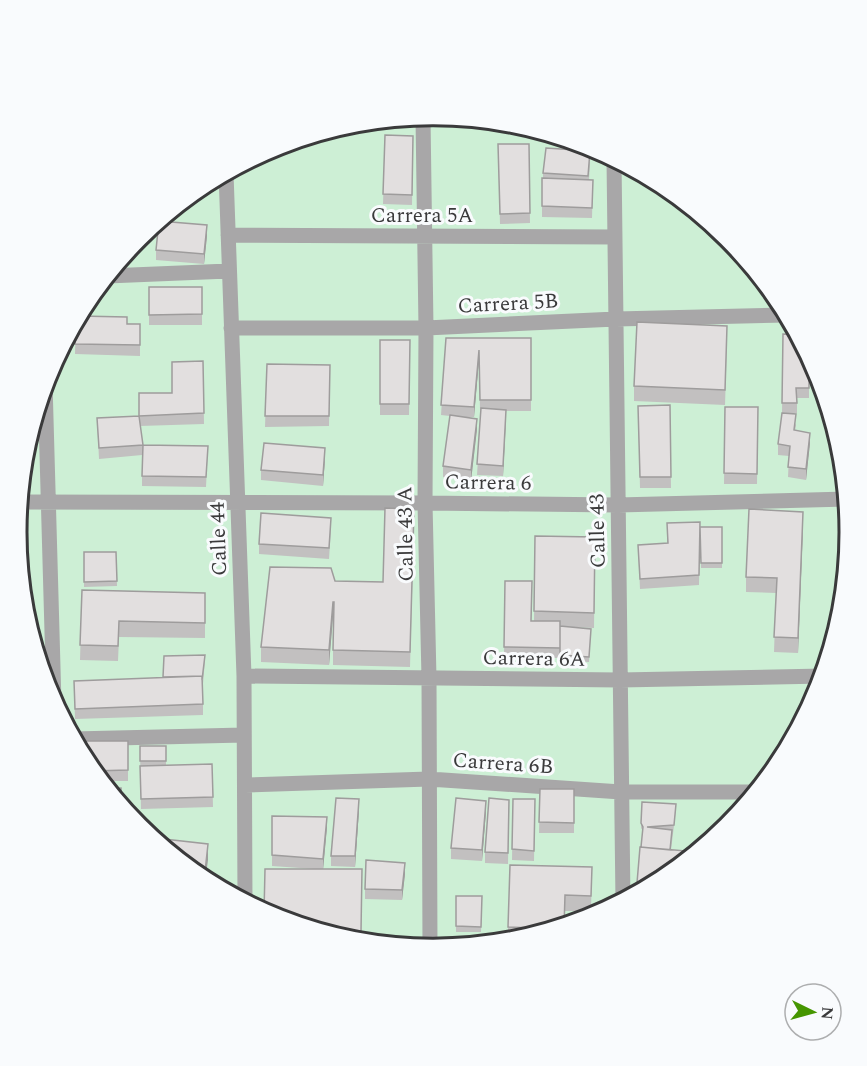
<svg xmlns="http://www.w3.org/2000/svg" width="867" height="1066" font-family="Spectral,serif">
<rect width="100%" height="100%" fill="#f9fbfd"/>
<!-- green -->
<path fill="#cdefd5" d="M18 533a416 416 0 1 1 832 0a416 416 0 1 1-832 0Z"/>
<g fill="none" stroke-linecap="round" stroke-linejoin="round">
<!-- street -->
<path stroke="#a8a7a8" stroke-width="15" d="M423 117 426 328 425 503 429 678 430 950
M614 159 623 902
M226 173 244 676 245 903
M228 235 615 237
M107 276 229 271
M231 328H426L616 319 787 315
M45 383 54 703
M20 502 425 503 618 505 847 499
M244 676 620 680 824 676
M73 739 244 735
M245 785 429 779 621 792H758"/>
</g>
<!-- wall -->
<path fill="#c2c0c0" d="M325 132 324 138 311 137Z
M385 135 413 136 412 205 383 204Z
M302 139 301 146 286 144Z
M498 144H529L530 223 500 224Z
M590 162 589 180H593L592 218 542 217V178H543V173Z
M207 236 204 264 156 260V250Z
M149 287H202V325H149Z
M76 322 140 324V356L75 354Z
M783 334 809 356V398H797V413H789L796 425 795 431 810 443 806 480 788 477 789 456 778 455V444L782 413Z
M446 338H531V411H506L503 476 477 475 481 410H480L479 360 474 417H463L477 429 471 481 443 477V466L450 416 441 415Z
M380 340H410L409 415H380Z
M727 341 725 405 634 401V386Z
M203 361 204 424 140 426 143 445 208 446 206 487 142 486V455L99 459 97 418 139 416 172 393Z
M267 364 330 365 329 426 265 427Z
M670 405 671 488H640L638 406Z
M725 407H758L757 484H724Z
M325 458 323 486 261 480V470Z
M700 522 699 585 640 589 638 545 667 543V523Z
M414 524 410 667 333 665V617L329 665 261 662V647L335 581 383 582Z
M700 527H722V568H701Z
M803 527 798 653 774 652 776 593 746 592V577Z
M331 528 329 559 259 554V544Z
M535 536 595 537 594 628 569 627 591 629 589 662 559 661V658L504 657 505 581 531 621H534Z
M84 552H116L117 586 84 587Z
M82 590 205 593V638L119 637 118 661 80 660Z
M205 660 203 684V715L75 719 74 681 163 678Z
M128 741V781H104V785L87 764Z
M140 746H166V766L212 764 213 807 141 809Z
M540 789H574V833H539Z
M513 799H535L534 861 512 860Z
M509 800 508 864 485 863V852Z
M642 802 676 809 671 850 641 847 643 831 641 828Z
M359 810 355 867 331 866V856Z
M486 811 482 861 451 859V848Z
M272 816 327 827 323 869H362L361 943 352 942 274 918 314 869 272 866Z
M592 867 591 911H565L564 927 515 942 508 943V927Z
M405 874 402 900 365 899V889Z
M456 896H482L481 932H456Z"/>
<!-- shaded-wall -->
<path fill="#9e9c9c" d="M207 225V236L204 264V254Z
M479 350V360L474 417V407Z
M506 410V420L503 476V466Z
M477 419V429L471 481V470Z
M810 433V443L806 480V469Z
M325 448V458L323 486V475Z
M803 512V527L798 653V638Z
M333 602V617L329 665V650Z
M359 799V810L355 867V856Z
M486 801V811L482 861V850Z
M327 817V827L323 870V859Z
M208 844V860L205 882 204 881Z
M405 863V874L402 900V890Z"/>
<!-- building -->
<path fill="#e2dfdf" stroke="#9e9c9c" stroke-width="1.5" d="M385 135 413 136 412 195 383 194Z
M498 144H529L530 213 500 214Z
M546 148 590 151 588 176 543 173Z
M542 178 593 180 592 208 542 206Z
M159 221 207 225 204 254 156 250Z
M149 287H202V314L149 315Z
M79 316 127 317V324H140V345L75 344 76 322Z
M637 322 727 326 725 390 634 386Z
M783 334 798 335 809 356V388H796L797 403H782Z
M446 338H531V400H480L479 350 474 407 441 405Z
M380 340H410L409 404H380Z
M203 361 204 413 139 416V393H172V362Z
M267 364 330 365 329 416H265Z
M670 405 671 477H640L638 406Z
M725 407H758L757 474 724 473Z
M481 408 506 410 503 466 477 464Z
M782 413 796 414 794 430 810 433 806 469 788 467 790 446 778 444Z
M450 415 477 419 471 470 443 466Z
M139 416 143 445 99 448 97 418Z
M264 443 325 448 323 475 261 470Z
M143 445 208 446 206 477 142 476Z
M385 508 414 509 410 652 333 650 334 602H333L329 650 261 647 270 567 331 568 335 581 383 582Z
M749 509 803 512 798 638 774 637 777 578 746 577Z
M261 513 331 518 329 548 259 544Z
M700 522 699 575 640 579 638 545 668 543 667 523Z
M700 527H722V563H701Z
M535 536 595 537 594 613 534 611Z
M84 552H116L117 581 84 582Z
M505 581H532L531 621H560V648L504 647Z
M82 590 205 593V623L119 621 118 646 80 645Z
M560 626 591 629 589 657 560 655Z
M205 655 202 680V676L163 677 164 656Z
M202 676 203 704 75 709 74 681Z
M76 741H128V770L92 771 87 764 76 744Z
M140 746H166V761H140Z
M212 764 213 797 141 799 140 766Z
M99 780H103L104 785Z
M121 788 122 807 107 789Z
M540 789H574V823L539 822Z
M336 798 359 799 355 856H331Z
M456 798 486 801 482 850 451 848Z
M489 798 509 800 508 853 485 852Z
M513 799H535L534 851 512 849Z
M642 802 676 804 674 825 647 827 672 830 670 850 641 847 643 827 641 823Z
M272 816 327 817 323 859 272 855Z
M164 839 208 844 204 881 163 848Z
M640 847 698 852 665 880 636 895Z
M366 860 405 863 402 890 365 889Z
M510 865 592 867 591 896 565 895 564 927 557 929 508 927Z
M265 869H362L361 931 318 932 274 918 264 913Z
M456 896H482L481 927 456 926Z"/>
<g text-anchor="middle" stroke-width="6" stroke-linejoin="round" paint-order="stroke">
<!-- street labels -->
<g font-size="21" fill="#3a3a3b" stroke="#f9fbfd">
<text x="422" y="222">Carrera 5A</text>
<text transform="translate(508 303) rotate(-3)" y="7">Carrera 5B</text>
<text transform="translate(488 482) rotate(1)" y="7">Carrera 6</text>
<text transform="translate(597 531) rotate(-91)" y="7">Calle 43</text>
<text transform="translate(405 534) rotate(-91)" y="7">Calle 43 A</text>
<text transform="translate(218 539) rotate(-92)" y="7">Calle 44</text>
<text transform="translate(534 658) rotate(1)" y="7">Carrera 6A</text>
<text transform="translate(503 763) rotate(4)" y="7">Carrera 6B</text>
</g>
</g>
<!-- crop -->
<path d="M0 0H867V1066H0ZM27 532a406 406 0 1 1 812 0a406 406 0 1 1-812 0Z" fill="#f9fbfd" fill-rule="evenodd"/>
<path fill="none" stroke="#3a3a3b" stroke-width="3" d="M27 532a406 406 0 1 1 812 0a406 406 0 1 1-812 0Z"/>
<!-- north arrow -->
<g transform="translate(813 1012) rotate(95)"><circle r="28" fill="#f9fbfd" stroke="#adaeaf" stroke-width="1.5"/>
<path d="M0-4.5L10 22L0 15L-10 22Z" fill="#469600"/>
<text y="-9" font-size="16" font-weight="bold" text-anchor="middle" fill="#3a3a3b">N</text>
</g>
</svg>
